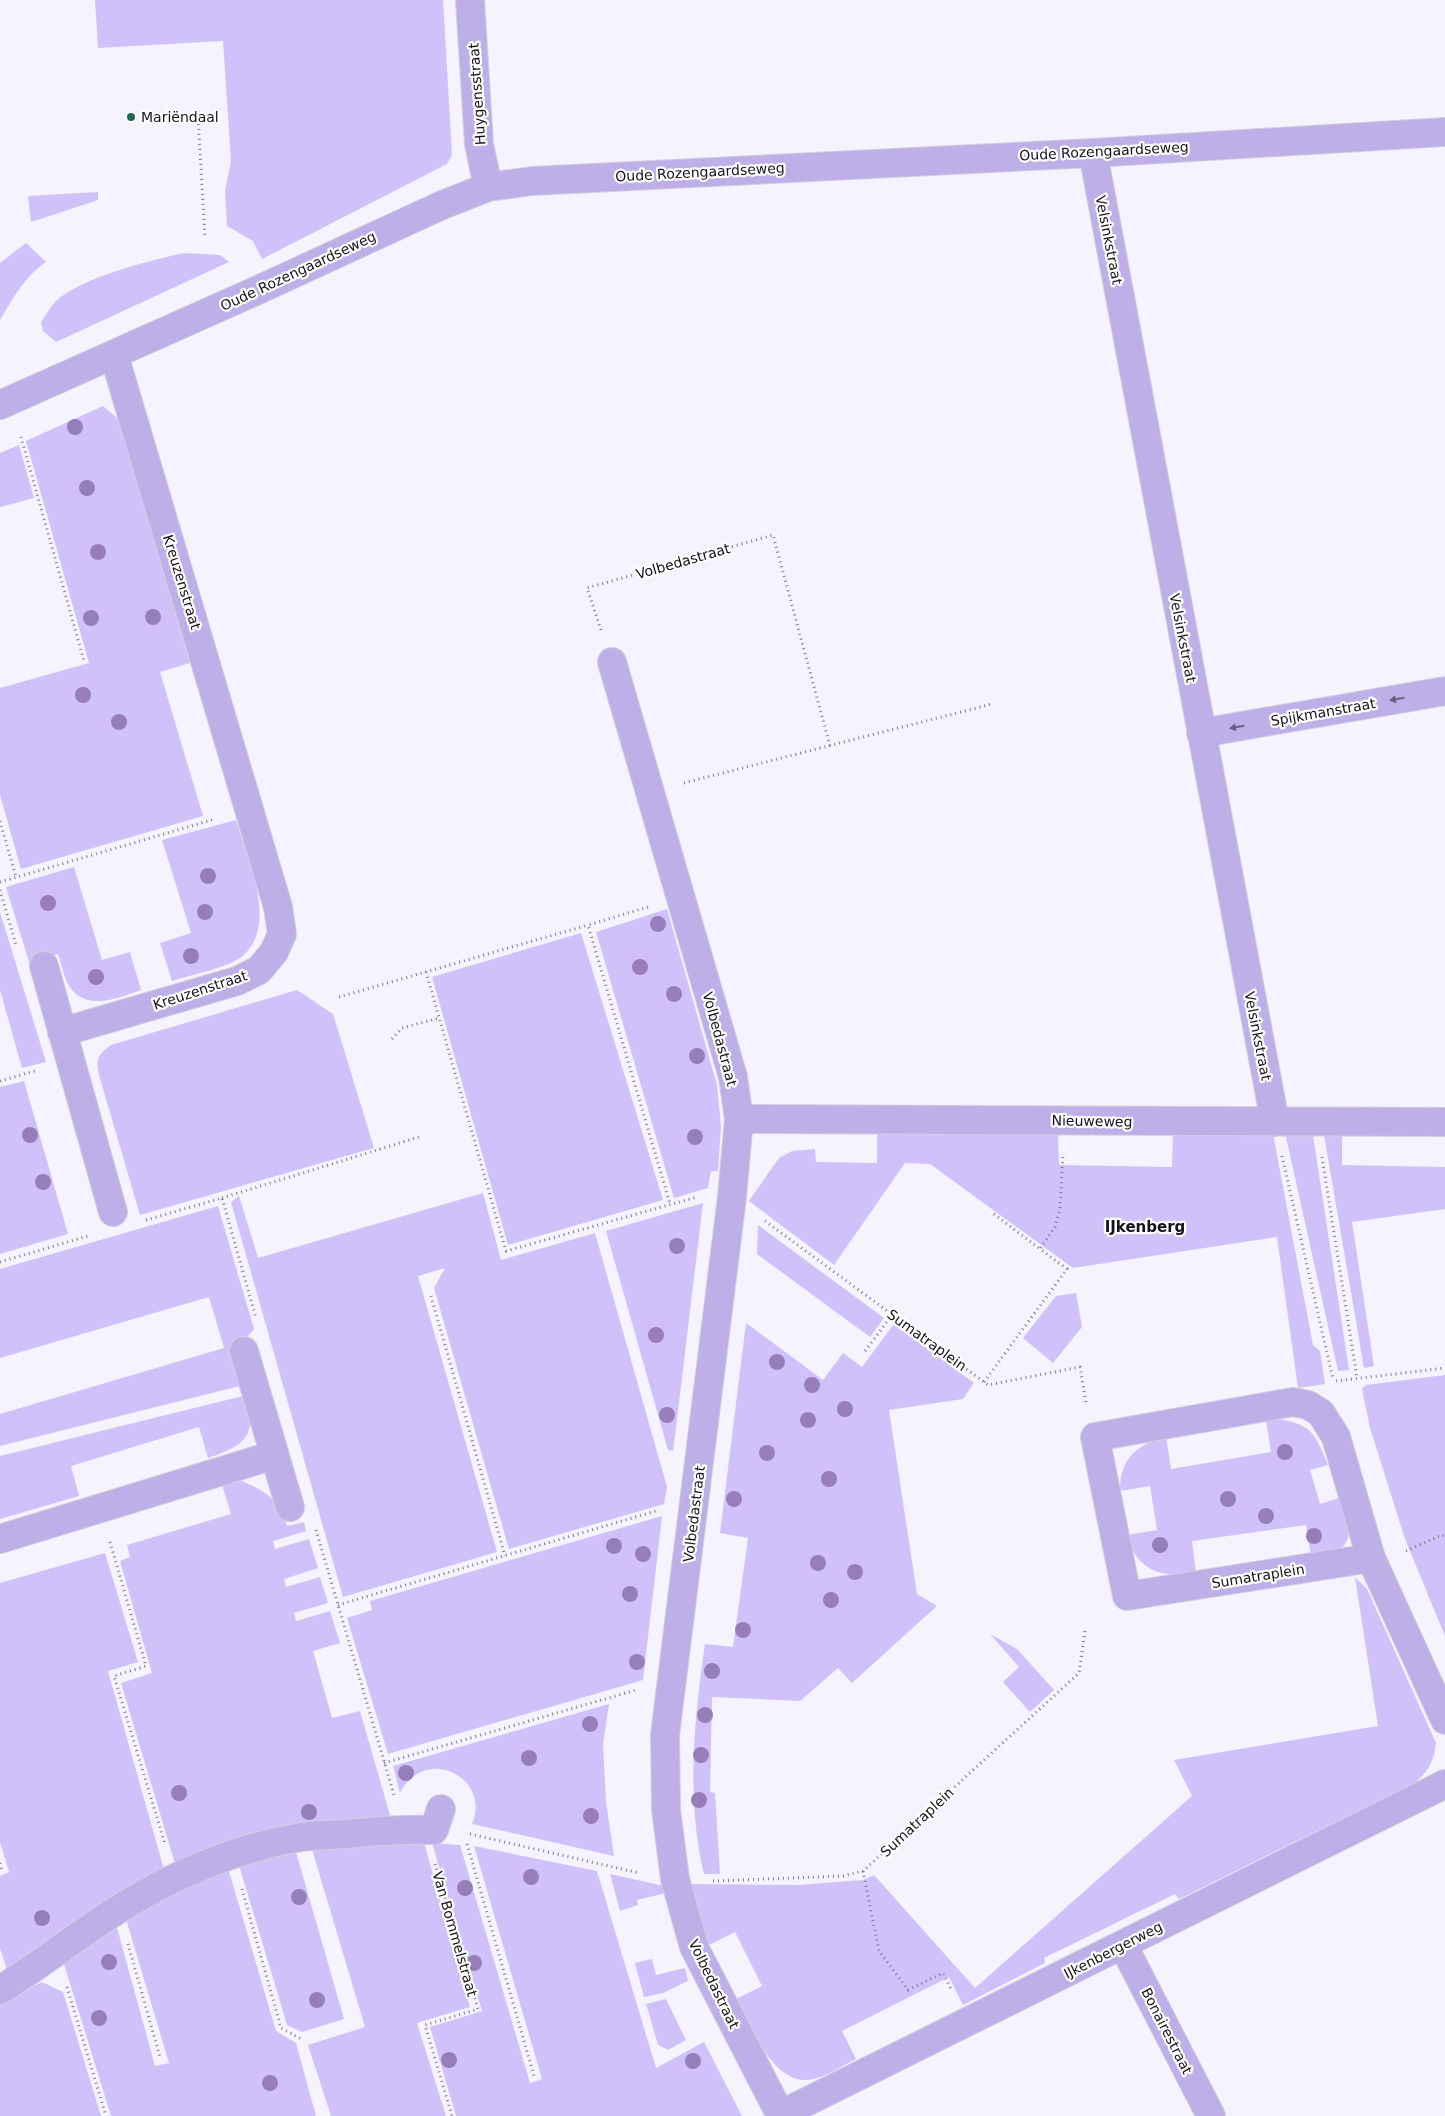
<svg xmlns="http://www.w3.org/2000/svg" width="1445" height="2116" font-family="'DejaVu Sans',sans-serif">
<rect width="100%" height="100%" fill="#f5f3fe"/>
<!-- green -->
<path fill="#d0c1fb" d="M95 0H443L452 155 447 164 262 259 253 241 227 226 225 191 231 161 223 41 98 48Z
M98 192V200L31 222 28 196Z
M26 243 46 262C25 276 13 298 0 320V263Z
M184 253 220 255 229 262 56 342 43 331 41 322C46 315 51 306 57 300 86 276 148 261 184 253Z
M103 406 116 417 121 425 190 663 160 672 203 816 21 869 0 795V688L89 663 26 441Z
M19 445 34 498 0 507V453Z
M236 820C248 860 285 938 231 963 212 971 191 975 172 981L160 943 191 933 162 840Z
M74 867 102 960 130 952 141 990C120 997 90 1011 72 990 64 981 62 965 58 954L30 965 6 887Z
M667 909 717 1085 721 1126 718 1171H711L708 1188 674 1198 596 932Z
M0 912 46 1062 22 1068 0 990Z
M581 933 663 1200 508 1245 432 977Z
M297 990 333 1014 374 1148 140 1215 101 1082C96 1063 94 1057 111 1045Z
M24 1081 68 1234 0 1254V1087Z
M877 1131 1058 1132 1059 1165 1172 1167 1173 1133 1273 1134 1313 1345 1320 1351 1325 1384 1298 1388 1277 1237 1073 1268 930 1164 905 1163 834 1265 749 1201 779 1158 792 1151 815 1149 816 1162 877 1163Z
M1285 1133 1313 1135 1349 1370 1338 1371Z
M1342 1134V1165L1445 1167V1209L1352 1222 1374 1366 1364 1368 1324 1135Z
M483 1193 501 1260 595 1233 667 1487 664 1504 509 1549 434 1288 445 1268 418 1276 497 1552 343 1597 231 1202 239 1196 258 1258Z
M703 1203 674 1444 673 1451 668 1450 606 1231Z
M218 1206 254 1329 242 1343 244 1385 0 1446V1414L224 1348 209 1297 0 1358V1269Z
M758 1225 884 1318 870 1337 757 1254Z
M1076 1293 1082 1327 1053 1363 1023 1338 1056 1296Z
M746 1323 823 1380 843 1353 862 1367 894 1324 974 1383 963 1399 889 1410 917 1594 937 1606 852 1683 838 1668 800 1701 712 1697 710 1792 715 1793 720 1874H704C686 1799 694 1719 705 1644L733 1647 748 1538 720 1533Z
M1445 1375V1636L1405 1539 1370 1428 1362 1389 1366 1385Z
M247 1395C257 1436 246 1445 208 1458L199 1427 71 1466 79 1496 0 1519V1456Z
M1275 1419C1311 1423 1315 1433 1328 1465L1310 1470 1320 1504 1339 1498C1345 1515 1359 1542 1335 1551 1328 1554 1318 1554 1311 1555L1306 1525 1192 1541 1196 1572C1163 1579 1136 1571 1127 1535L1157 1530 1150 1486 1120 1491C1120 1458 1137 1445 1166 1436L1171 1469 1271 1452 1266 1420Z
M242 1481C264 1490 282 1502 287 1526L304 1522 306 1531 273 1541 275 1549 309 1539 318 1568 284 1579 286 1587 320 1577 328 1603 294 1613 296 1621 330 1611 340 1643 313 1651 332 1718 360 1711 392 1822 176 1867 121 1683 152 1673 120 1561 130 1557 127 1545 231 1514 222 1485Z
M662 1516 643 1680 388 1754 347 1618 372 1610 370 1601Z
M105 1553 138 1662 108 1671 165 1873 9 1976 0 1948V1876L9 1872 0 1842V1583Z
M1355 1577 1367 1589 1436 1743C1434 1761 1429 1770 1416 1782L1179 1899 1175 1894 1044 1958 1045 1963 963 2005 949 1977 842 2031 856 2059C843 2065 828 2076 814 2079 774 2089 751 2026 736 1999L762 1986 735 1932 709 1945 700 1924 690 1884 798 1885 863 1880 874 1875 975 1988 1192 1796 1174 1760 1378 1726Z
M990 1634 1017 1649 1054 1690 1030 1712 1003 1682 1019 1667Z
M609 1704 603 1744 606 1802 614 1856 472 1824C492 1779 426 1743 400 1793L393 1766Z
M424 1842 470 2007 417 2023 446 2116H331L308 2045 365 2027 311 1846Z
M432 1843 460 1845 530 2083 542 2079 474 1846 597 1871 656 2068 704 2042 742 2116H456L430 2027 482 2011Z
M296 1852 344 2019 302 2032 287 2025 239 1865 272 1855Z
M228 1868 276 2031 296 2043 316 2116H111L64 1964 116 1924 155 2066 169 2063 126 1919 189 1884Z
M610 1874 664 1886 666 1893 637 1900 638 1905 620 1911Z
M652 1959 656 1975 685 1968 688 1981 663 1993 644 1997 635 1963Z
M42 1982 63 1992 101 2116H0V2002Z
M666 1999 686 2040 668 2050 658 2045 646 2004Z"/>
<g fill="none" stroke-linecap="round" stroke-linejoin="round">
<defs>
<path id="minor" d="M470 0 479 144 488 187
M1093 153 1275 1122
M0 405 258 290 440 206 488 187 532 181 1093 153 1445 132
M612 662 733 1077 739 1119 732 1197 665 1735 666 1810 675 1879 694 1947 781 2116
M1201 733 1445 691
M44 966 113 1212
M62 1032 237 981 259 970 274 952 282 934 278 907 114 355
M739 1119 1445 1122
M244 1351 290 1507
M0 1539 274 1455
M1371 1558 1127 1596 1095 1437 1293 1402 1308 1405 1321 1413 1336 1437 1371 1558 1445 1720
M1123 1945 1211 2116
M0 1990C42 1964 80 1933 122 1907 176 1874 239 1847 302 1837 317 1835 332 1835 347 1834 376 1831 405 1829 434 1830L441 1809
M780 2115 1445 1784"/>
</defs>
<!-- minor casing -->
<use href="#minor" stroke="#d1cfda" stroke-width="30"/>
<!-- path -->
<path stroke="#7f7c86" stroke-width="3" stroke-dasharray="1 4" stroke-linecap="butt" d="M126 118 198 116 205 237
M21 437 84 661
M601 630 587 588 773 535 830 746
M684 783 992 704
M0 821 16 877
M0 882 215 819
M0 890 16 945
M648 907 588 925 670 1204
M426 972 506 1251 697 1197
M339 997 588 925
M392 1039 402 1028 439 1018
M0 1081 38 1070
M1282 1156 1333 1379
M1322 1157 1357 1378
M222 1198 419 1137
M994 1214 1040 1249
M146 1220 222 1198 256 1318
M765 1221 988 1385 1080 1367 1086 1403
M0 1262 88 1236
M431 1296 505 1556
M865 1351 892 1315
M1336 1381 1445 1368
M984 1382 1067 1269 1040 1249 1055 1227 1060 1209 1063 1154
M316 1530 394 1795
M110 1542 146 1666 114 1676 165 1844
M1406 1551 1437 1537 1445 1535
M338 1605 659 1510
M384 1763 636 1690
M470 1834 639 1873
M467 1844 535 2079
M0 1863 2 1872
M435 1864 478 2009 425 2025 452 2116
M863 1871 879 1951 908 1990 943 1973 952 1991
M713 1881 843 1876 863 1871 1079 1673 1085 1631
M242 1889 281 2028 301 2039
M128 1944 160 2057
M67 1987 106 2116"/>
<!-- minor -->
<use href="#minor" stroke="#beafe9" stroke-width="28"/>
</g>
<!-- trees -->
<g fill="#967eba">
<circle cx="75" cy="427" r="8"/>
<circle cx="87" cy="488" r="8"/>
<circle cx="98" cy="552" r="8"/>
<circle cx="153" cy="617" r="8"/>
<circle cx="91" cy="618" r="8"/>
<circle cx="83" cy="695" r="8"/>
<circle cx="119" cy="722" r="8"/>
<circle cx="208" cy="876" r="8"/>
<circle cx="48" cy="903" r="8"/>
<circle cx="205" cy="912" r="8"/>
<circle cx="658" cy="924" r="8"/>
<circle cx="191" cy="956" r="8"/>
<circle cx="640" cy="967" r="8"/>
<circle cx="96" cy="977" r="8"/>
<circle cx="674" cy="994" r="8"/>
<circle cx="697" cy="1056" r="8"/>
<circle cx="30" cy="1135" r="8"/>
<circle cx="695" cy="1137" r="8"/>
<circle cx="43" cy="1182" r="8"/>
<circle cx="677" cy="1246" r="8"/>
<circle cx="656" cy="1335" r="8"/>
<circle cx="777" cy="1362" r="8"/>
<circle cx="812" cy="1385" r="8"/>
<circle cx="845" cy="1409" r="8"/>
<circle cx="667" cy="1415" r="8"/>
<circle cx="808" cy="1420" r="8"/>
<circle cx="1285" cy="1452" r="8"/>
<circle cx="767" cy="1453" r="8"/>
<circle cx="829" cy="1479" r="8"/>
<circle cx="734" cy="1499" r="8"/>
<circle cx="1228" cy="1499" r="8"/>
<circle cx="1266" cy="1516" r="8"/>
<circle cx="1314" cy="1536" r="8"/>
<circle cx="1160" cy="1545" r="8"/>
<circle cx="614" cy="1546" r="8"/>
<circle cx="643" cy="1554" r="8"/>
<circle cx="818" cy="1563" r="8"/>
<circle cx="855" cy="1572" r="8"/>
<circle cx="630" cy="1594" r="8"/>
<circle cx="831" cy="1600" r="8"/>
<circle cx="743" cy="1630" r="8"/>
<circle cx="637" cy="1662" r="8"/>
<circle cx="712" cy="1671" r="8"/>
<circle cx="705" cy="1715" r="8"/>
<circle cx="590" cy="1724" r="8"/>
<circle cx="701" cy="1755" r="8"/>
<circle cx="529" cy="1758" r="8"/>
<circle cx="406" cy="1773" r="8"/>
<circle cx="179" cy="1793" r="8"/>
<circle cx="699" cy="1800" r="8"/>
<circle cx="309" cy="1812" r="8"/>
<circle cx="591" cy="1816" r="8"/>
<circle cx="531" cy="1877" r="8"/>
<circle cx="465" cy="1888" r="8"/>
<circle cx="299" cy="1897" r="8"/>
<circle cx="42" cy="1918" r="8"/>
<circle cx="109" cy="1962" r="8"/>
<circle cx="474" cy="1963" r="8"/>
<circle cx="317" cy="2000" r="8"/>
<circle cx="99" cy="2018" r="8"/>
<circle cx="449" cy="2060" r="8"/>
<circle cx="693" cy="2061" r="8"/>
<circle cx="270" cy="2083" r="8"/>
</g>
<!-- one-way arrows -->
<defs><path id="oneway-solid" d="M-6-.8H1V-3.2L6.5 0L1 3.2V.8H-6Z" transform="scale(1.25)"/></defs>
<g fill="#6a6082">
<use href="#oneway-solid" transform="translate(1397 699) rotate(170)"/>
<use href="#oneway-solid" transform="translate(1237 727) rotate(170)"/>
</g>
<!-- markers -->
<circle fill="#246758" stroke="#fff" stroke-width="2" cx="131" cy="117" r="5"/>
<g text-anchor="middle" stroke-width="4.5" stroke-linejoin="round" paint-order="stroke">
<!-- street labels -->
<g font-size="14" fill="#15121b" stroke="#fff">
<text transform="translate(477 94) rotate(-94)" y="5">Huygensstraat</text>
<text transform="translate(1104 151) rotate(-3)" y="5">Oude Rozengaardseweg</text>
<text transform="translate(700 172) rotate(-3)" y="5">Oude Rozengaardseweg</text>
<text transform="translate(1109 240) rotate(79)" y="5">Velsinkstraat</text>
<text transform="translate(298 271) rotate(-25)" y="5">Oude Rozengaardseweg</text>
<text transform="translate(683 561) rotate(-16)" y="5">Volbedastraat</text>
<text transform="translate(182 582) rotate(73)" y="5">Kreuzenstraat</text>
<text transform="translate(1183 638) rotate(79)" y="5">Velsinkstraat</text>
<text transform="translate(1323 712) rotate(-10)" y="5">Spijkmanstraat</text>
<text transform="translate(200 990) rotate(-18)" y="5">Kreuzenstraat</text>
<text transform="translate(1258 1036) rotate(79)" y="5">Velsinkstraat</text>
<text transform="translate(720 1039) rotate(75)" y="5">Volbedastraat</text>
<text transform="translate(1092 1121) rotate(1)" y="5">Nieuweweg</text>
<text transform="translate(927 1340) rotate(36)" y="5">Sumatraplein</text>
<text transform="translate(694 1514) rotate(-83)" y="5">Volbedastraat</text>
<text transform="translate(1258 1576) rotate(-9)" y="5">Sumatraplein</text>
<text transform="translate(917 1822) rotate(-43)" y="5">Sumatraplein</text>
<text transform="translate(455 1934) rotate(74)" y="5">Van Bommelstraat</text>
<text transform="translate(1113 1950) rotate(-27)" y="5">IJkenbergerweg</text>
<text transform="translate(714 1984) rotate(64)" y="5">Volbedastraat</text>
<text transform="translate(1167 2031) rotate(63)" y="5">Bonairestraat</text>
</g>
<!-- poi labels -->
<g font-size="14" fill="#15121b" stroke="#fff" text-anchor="start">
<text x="141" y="122">Mariëndaal</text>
</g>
<!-- neighbourhood labels -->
<g font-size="15" font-weight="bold" fill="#15121b" stroke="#fff">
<text x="1145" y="1232">IJkenberg</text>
</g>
</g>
</svg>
